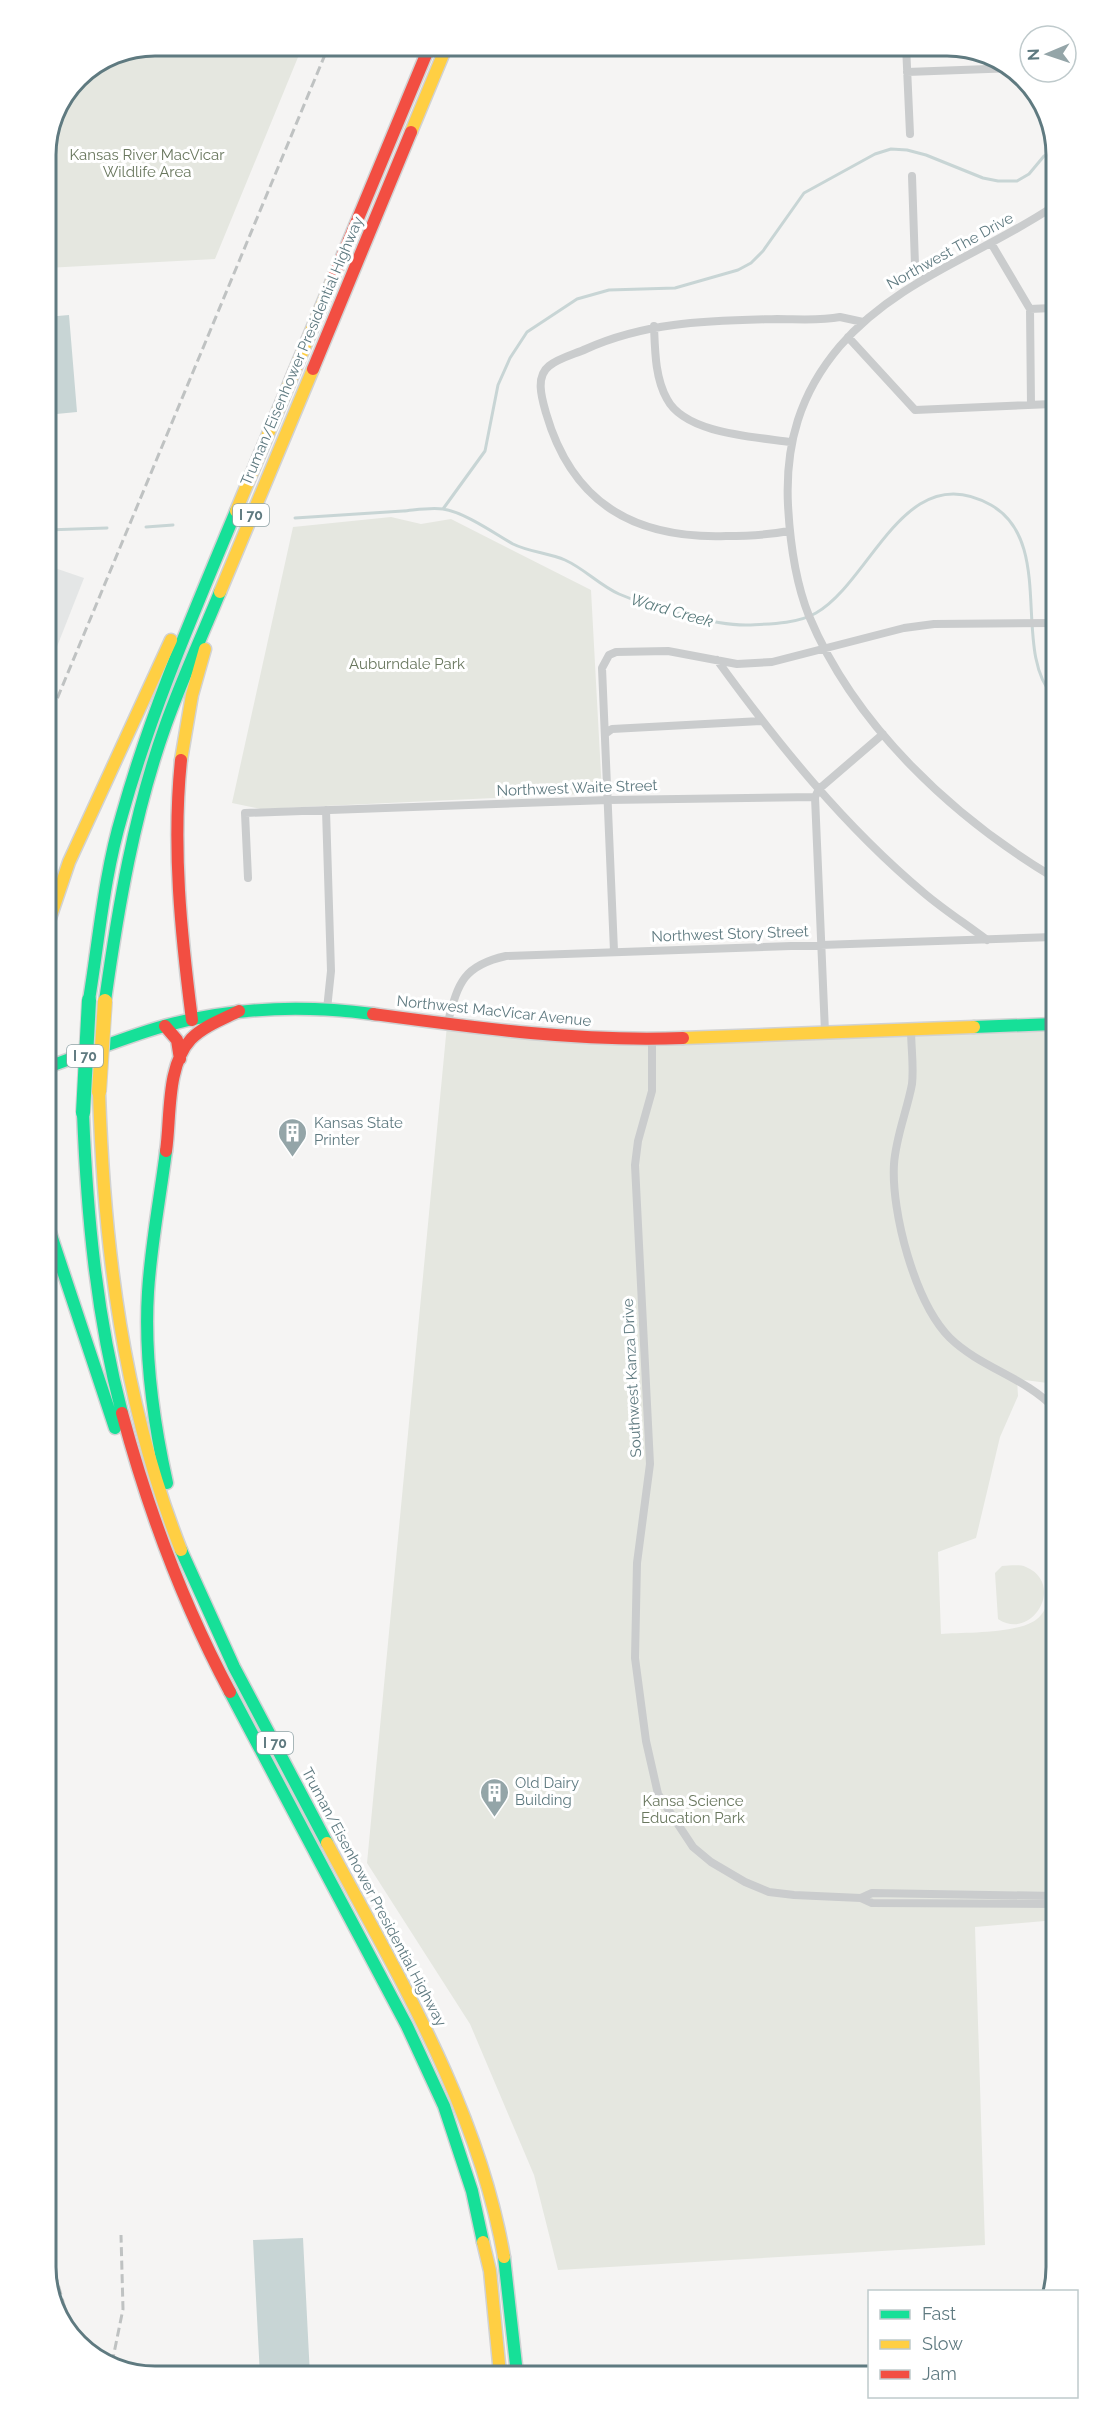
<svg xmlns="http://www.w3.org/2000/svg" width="1102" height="2422" font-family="Raleway,sans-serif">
<rect width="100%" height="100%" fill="#f5f4f3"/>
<!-- built -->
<path fill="#e4e6e6" d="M46 565 84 578 47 672Z"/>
<!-- green -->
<path fill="#e5e7e0" d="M155 45H303L215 259 46 268 45 148 77 77 113 53Z
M391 517 421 524 451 519 591 590 602 793 261 809 232 803 293 527Z
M447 1025 652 1039 1054 1025 1055 1384 1017 1379 1018 1396 1000 1437 976 1538 938 1552 941 1634C965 1632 1026 1635 1041 1615 1046 1609 1048 1601 1051 1594H1055L1056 1920 975 1927 985 2245 558 2270 534 2175 470 2024 367 1863Z
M1002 1566C1009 1566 1019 1564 1026 1567 1066 1584 1032 1642 998 1619L995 1573Z"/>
<!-- water -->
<path fill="#c8d5d5" d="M69 315 77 412 46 415V317Z
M303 2238 310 2376H260L253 2240Z"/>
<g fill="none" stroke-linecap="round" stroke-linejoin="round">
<!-- stream -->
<path stroke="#c8d5d5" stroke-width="3" d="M443 509 485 451 498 385 510 358 527 332 577 299 609 290 675 288 738 270 751 263 763 251 804 193 875 154 891 149 907 150 926 155 983 178 998 181H1017L1029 174 1044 156 1051 152
M295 518C331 516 367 513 403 511 415 510 431 507 443 509 464 512 494 533 513 544 529 552 549 553 565 560 585 569 599 585 619 594 649 607 716 626 748 625 769 624 797 624 816 613 872 581 905 456 991 505 1056 542 1011 650 1053 696
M146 527 173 525
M46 530 107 528"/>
<defs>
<path id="fast" d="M89 1000C99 939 104 875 122 815 151 711 194 612 236 511
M105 1001C118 908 134 813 166 724 182 679 202 636 220 592
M974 1027 1054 1024
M48 1067C87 1053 125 1037 164 1026 233 1007 303 1005 373 1014
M83 1113C87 1214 96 1314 122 1413
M166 1151C160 1198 151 1244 148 1292 144 1356 153 1420 167 1483
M48 1226 115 1428
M181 1550 234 1667 327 1843
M230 1692 407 2026 444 2106 472 2191 483 2242
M504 2257 517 2374"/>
<path id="slow" d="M411 132 447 45
M236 511 332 281
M220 592 313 369
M181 760 192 695 205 649
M47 927 69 862 171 640
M683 1038 974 1027
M99 1092C104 1248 123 1403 181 1550
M327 1843C398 1976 478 2107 504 2257
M483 2242 490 2271 500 2374"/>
<path id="jam" d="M332 281 430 45
M313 369 411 132
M181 760C172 847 181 934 192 1020
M373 1014C477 1028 578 1042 683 1038
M165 1026 177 1040 180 1059
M166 1151C171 1117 166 1066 191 1039 204 1026 223 1019 239 1011
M122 1413C148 1510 183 1604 230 1692"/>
</defs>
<!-- fast casing -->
<use href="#fast" stroke="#d1d2d3" stroke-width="15"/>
<!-- slow casing -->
<use href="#slow" stroke="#d1d2d3" stroke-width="15"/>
<!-- jam casing -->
<use href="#jam" stroke="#d1d2d3" stroke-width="15"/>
<!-- street -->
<path stroke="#cacccd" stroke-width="8" d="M906 45 910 134
M907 72 1015 68
M912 176 915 265 920 280
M1051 208C980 255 897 280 840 346 800 393 785 444 788 505 790 543 795 581 809 616 855 726 953 817 1053 877
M991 243 1030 309 1031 405
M1030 309 1052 308
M654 326C655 350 655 378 667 399 685 434 756 437 791 442
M848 337 915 410 1052 404
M789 531C768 535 747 536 726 536 634 539 572 503 546 413 542 399 535 377 549 366 559 358 575 354 586 349 648 321 710 321 777 319 797 319 820 321 840 317L863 322
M717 660C778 744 844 826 924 893 944 910 966 924 987 940
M605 734 612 729 761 721
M326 810 331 971 327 1009
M248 878 245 813 608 800 815 797
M614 951 602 668 609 655 616 652 668 651 737 664 772 662 904 628 934 624 1052 623
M447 1025C458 985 461 966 506 956L1053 937
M911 1029C911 1047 914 1066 912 1084 907 1111 896 1136 894 1164 891 1212 915 1303 950 1338 981 1368 1025 1377 1055 1409
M825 1032 815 797 819 789 883 734
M652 1039V1091L638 1141 635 1165 650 1464 637 1563 635 1658 646 1741 658 1794 693 1847 711 1862 745 1882 769 1892 794 1895 861 1898 872 1893 1056 1896
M861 1898 872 1903 1056 1904"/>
<!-- fast -->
<use href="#fast" stroke="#16e098" stroke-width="12"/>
<!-- slow -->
<use href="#slow" stroke="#ffcf43" stroke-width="12"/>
<!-- jam -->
<use href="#jam" stroke="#f24e42" stroke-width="12"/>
<!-- rail -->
<path stroke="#bfc2c2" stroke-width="3" stroke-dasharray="9 4.5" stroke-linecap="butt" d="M47 723 329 45
M51 2260 72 2333
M112 2363 123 2309 121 2235"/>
<defs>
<path id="fast-bridge" d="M83 1113 89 1000"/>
<path id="slow-bridge" d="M99 1092 105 1001"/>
</defs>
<!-- fast-bridge casing -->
<use href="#fast-bridge" stroke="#d1d2d2" stroke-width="16" stroke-linecap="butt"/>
<!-- slow-bridge casing -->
<use href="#slow-bridge" stroke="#d1d2d2" stroke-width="16" stroke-linecap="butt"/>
<!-- fast-bridge -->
<use href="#fast-bridge" stroke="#16e098" stroke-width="14"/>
<!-- slow-bridge -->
<use href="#slow-bridge" stroke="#ffcf43" stroke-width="14"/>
</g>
<!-- icons -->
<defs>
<symbol id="building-pin" viewBox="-11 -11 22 30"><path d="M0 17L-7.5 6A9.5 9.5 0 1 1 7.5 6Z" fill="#94a5a8" stroke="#fff"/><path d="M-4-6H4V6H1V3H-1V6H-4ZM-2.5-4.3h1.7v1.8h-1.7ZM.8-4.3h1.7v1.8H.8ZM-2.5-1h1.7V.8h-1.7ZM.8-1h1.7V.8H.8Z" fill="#fff"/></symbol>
</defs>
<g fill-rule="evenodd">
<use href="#building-pin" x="276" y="1116" width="33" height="45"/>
<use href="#building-pin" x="478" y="1776" width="33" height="45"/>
</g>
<g text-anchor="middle" stroke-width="6" stroke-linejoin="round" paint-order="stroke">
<!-- shield labels -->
<g fill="#fff" stroke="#8fa2a6" stroke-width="1.5">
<rect x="233" y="504" width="36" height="22" rx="4.5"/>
<rect x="67" y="1045" width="36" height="22" rx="4.5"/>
<rect x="257" y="1732" width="36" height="22" rx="4.5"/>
</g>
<g font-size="14" font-weight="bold" fill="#5f7a80">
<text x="251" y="520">I 70</text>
<text x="85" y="1061">I 70</text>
<text x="275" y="1748">I 70</text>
</g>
<!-- park labels -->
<g font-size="15" fill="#69775e" stroke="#fff">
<text x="147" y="160">Kansas River MacVicar<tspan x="147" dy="17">Wildlife Area</tspan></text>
<text x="407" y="669">Auburndale Park</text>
<text x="693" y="1806">Kansa Science<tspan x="693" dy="17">Education Park</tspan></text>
</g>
<!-- street labels -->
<g font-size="15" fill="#5f7a80" stroke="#fff">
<text transform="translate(950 251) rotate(-29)" y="5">Northwest The Drive</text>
<text transform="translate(302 351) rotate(-67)" y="5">Truman/Eisenhower Presidential Highway</text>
<text transform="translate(577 788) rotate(-2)" y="5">Northwest Waite Street</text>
<text transform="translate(730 934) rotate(-2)" y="5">Northwest Story Street</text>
<text transform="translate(494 1011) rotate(6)" y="5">Northwest MacVicar Avenue</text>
<text transform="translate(632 1378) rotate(-93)" y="5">Southwest Kanza Drive</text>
<text transform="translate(374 1897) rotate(62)" y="5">Truman/Eisenhower Presidential Highway</text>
</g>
<!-- poi labels -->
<g font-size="15" fill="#5f7a80" stroke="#fff" text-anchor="start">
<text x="314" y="1128">Kansas State<tspan x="314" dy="17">Printer</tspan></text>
<text x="515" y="1788">Old Dairy<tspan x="515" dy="17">Building</tspan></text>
</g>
<!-- water labels -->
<g font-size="16" font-style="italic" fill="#5a7b7c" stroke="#fff">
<text transform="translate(672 610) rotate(16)" y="6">Ward Creek</text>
</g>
</g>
<!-- crop -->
<path d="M0 0H1102V2422H0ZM155 56H947A99 99 0 0 1 1046 155V2267A99 99 0 0 1 947 2366H155A99 99 0 0 1 56 2267V155A99 99 0 0 1 155 56Z" fill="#fff" fill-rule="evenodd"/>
<path fill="none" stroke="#5f7a80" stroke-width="3" d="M155 56H947A99 99 0 0 1 1046 155V2267A99 99 0 0 1 947 2366H155A99 99 0 0 1 56 2267V155A99 99 0 0 1 155 56Z"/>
<!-- legend -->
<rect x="868" y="2290" width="210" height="108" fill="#ffffff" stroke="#bfcacc" stroke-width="1.5"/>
<rect x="880" y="2310" width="30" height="9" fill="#16e098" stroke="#bfcacc" stroke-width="1.5"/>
<text x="922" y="2320" font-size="18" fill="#5f7a80">Fast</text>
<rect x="880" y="2340" width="30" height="9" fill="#ffcf43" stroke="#bfcacc" stroke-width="1.5"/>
<text x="922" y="2350" font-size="18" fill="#5f7a80">Slow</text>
<rect x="880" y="2370" width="30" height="9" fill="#f24e42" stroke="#bfcacc" stroke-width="1.5"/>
<text x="922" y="2380" font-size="18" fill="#5f7a80">Jam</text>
<!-- north arrow -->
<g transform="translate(1048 54) rotate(268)"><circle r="28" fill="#ffffff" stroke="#bfcacc" stroke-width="1.5"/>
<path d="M0-4.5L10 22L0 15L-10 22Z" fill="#94a5a8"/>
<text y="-9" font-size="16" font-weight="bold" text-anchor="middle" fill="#5f7a80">N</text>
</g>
</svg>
